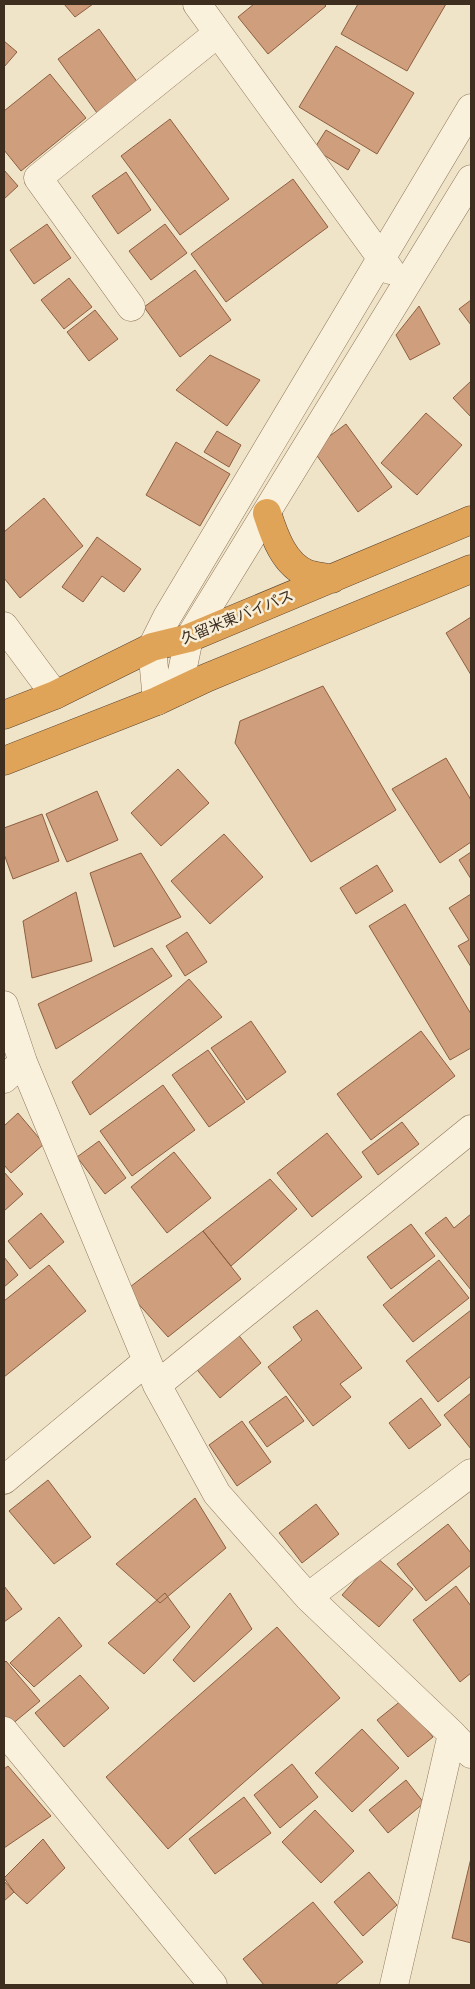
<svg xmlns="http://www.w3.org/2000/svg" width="475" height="1989" font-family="Bitter,'Noto Sans JP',serif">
<rect width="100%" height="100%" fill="#f0e4c8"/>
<!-- building -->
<path fill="#cf9f7d" stroke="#8d5f41" d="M64 4H93L75 17Z
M254 4H324L326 6 268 54 238 17Z
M358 4H446L407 71 341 34Z
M99 29 138 83 97 113 58 59Z
M4 41 17 52 4 67Z
M336 46 414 93 377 154 299 107Z
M50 74 86 118 21 171 4 150V111Z
M170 119 229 199 180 235 121 156Z
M326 130 360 150 348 170 314 149Z
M4 170 18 186 4 199Z
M126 172 151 210 118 234 92 196Z
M293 179 328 227 226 302 191 254Z
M47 224 71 258 34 284 10 250Z
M165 224 187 253 151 280 129 251Z
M195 270 231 320 180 357 144 307Z
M69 278 92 307 64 329 41 300Z
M471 300V325L459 309Z
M419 306 440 344 410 360 396 335Z
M95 310 118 339 89 361 67 332Z
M210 355 260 380 227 426 176 390Z
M471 381V417L453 398Z
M426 413 462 445 417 495 381 463Z
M346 424 392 487 358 512 312 449Z
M217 431 241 445 229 467 204 452Z
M176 442 230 474 200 526 146 495Z
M44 498 83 546 20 598 4 578V532Z
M97 537 141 569 124 592 102 576 83 602 62 587Z
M471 617V675L446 633Z
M323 686 396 810 311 862 235 743 240 721Z
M446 758 471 800V842L440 863 392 789Z
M178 769 209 803 161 846 131 813Z
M97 791 118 840 67 862 46 814Z
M42 814 59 861 13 879 4 854V828Z
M224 834 263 877 210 924 171 881Z
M471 852V879L459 860Z
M141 853 181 917 114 947 90 873Z
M377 865 393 891 356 914 340 888Z
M76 892 92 961 32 978 23 921Z
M471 894V967L458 946 469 940 449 908Z
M405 904 471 1014V1048L450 1060 369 926Z
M187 932 207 962 185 976 166 946Z
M152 948 172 976 56 1049 38 1004Z
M189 979 222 1017 90 1115 72 1082Z
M251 1021 286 1072 247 1100 211 1048Z
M421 1031 455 1076 371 1140 337 1094Z
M208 1050 245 1102 209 1127 172 1075Z
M163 1085 195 1130 132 1176 100 1131Z
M18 1113 44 1144 11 1173 4 1165V1126Z
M402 1122 419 1144 378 1175 362 1152Z
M327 1133 362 1177 312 1217 277 1173Z
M99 1141 126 1178 105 1194 77 1157Z
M174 1152 211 1198 167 1233 131 1187Z
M4 1172 23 1194 4 1211Z
M270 1179 297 1209 231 1266 203 1231Z
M41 1213 64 1242 30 1269 8 1241Z
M471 1214V1290L425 1233 446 1217 454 1228Z
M411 1224 435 1256 391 1289 367 1257Z
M203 1231 241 1279 168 1337 126 1290Z
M4 1257 18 1275 4 1287Z
M439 1260 469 1298 413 1342 383 1305Z
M49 1265 86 1311 4 1377V1301Z
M317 1310 362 1368 340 1384 351 1397 313 1426 268 1367 302 1340 293 1327Z
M471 1310V1376L438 1402 406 1361Z
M236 1332 261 1363 220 1398 194 1366Z
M471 1393V1449L444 1415Z
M286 1396 304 1421 267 1447 249 1422Z
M421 1398 441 1425 409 1449 389 1423Z
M242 1421 271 1462 237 1486 209 1445Z
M48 1480 91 1537 54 1564 9 1511Z
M195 1498 226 1548 160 1603 116 1564Z
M316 1504 339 1534 302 1563 279 1533Z
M448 1524 471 1553V1565L426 1601 397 1564Z
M376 1557 413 1589 379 1627 342 1595Z
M4 1586 22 1609 4 1622Z
M456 1586 471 1606V1673L460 1682 413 1620Z
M165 1593 190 1627 144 1674 108 1643Z
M230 1593 252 1629 194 1682 173 1660Z
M59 1617 82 1646 34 1687 10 1663Z
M277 1627 340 1698 168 1849 106 1777Z
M6 1661 40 1701 11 1725 4 1717V1663Z
M80 1675 109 1708 64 1747 35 1713Z
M402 1700 433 1737 408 1757 377 1720Z
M362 1729 399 1768 352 1812 315 1773Z
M292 1764 318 1797 280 1828 254 1795Z
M8 1766 51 1816 4 1848V1769Z
M406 1780 424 1803 388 1833 369 1810Z
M244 1797 271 1833 215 1874 189 1839Z
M315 1810 354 1851 321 1883 282 1842Z
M43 1839 65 1868 27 1904 14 1892 4 1878Z
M471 1858V1943L452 1938Z
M369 1872 397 1905 363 1936 334 1902Z
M4 1881 14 1892 4 1901Z
M313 1902 363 1962 335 1985H264L243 1959Z"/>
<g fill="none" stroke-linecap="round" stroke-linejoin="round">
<defs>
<path id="minor" d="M197 4 390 270
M131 307 38 178 218 33
M4 626 55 695
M178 691 189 638 471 179
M157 701 152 647 167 617 471 108
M4 1005 23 1062 157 1385 217 1494 308 1597 452 1734 471 1754
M4 1079 23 1062
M157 1385 471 1129
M4 1480 147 1361
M308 1597 471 1473
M4 1731 213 1985
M394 1985 452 1734"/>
<path id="highway" d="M267 513C274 535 284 565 308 574 316 576 324 577 332 579
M4 715 55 695 152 647 189 638 471 520
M4 761 157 701 206 678 471 569"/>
</defs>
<!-- minor casing -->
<use href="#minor" stroke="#8d765c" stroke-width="29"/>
<!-- highway casing -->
<use href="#highway" stroke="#5b4430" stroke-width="29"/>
<!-- minor -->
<use href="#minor" stroke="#faf1dc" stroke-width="28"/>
<!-- highway -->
<use href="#highway" stroke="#e0a458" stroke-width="28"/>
</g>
<g text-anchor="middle" stroke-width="5" stroke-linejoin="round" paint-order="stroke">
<!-- street labels -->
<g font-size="15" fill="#3d2e20" stroke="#f7eed8">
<text transform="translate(237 617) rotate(-22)" y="5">久留米東バイパス</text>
</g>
</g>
<!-- border -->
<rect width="475" height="1989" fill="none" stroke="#3d2e20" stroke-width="10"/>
</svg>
